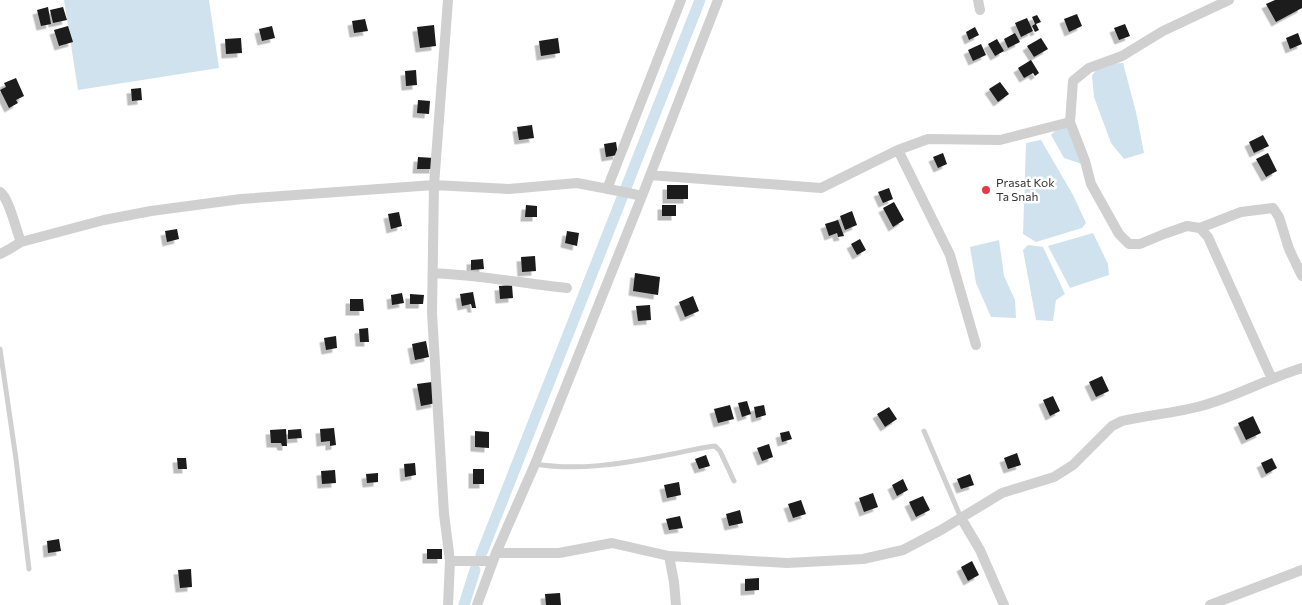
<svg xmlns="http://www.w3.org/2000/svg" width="1302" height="605" font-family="Commissioner,sans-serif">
<defs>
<filter id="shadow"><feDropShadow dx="-4.5" dy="4.5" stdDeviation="0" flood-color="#0004"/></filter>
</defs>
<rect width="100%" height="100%" fill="#fff"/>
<!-- water -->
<path fill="#cfe2ee" d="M64 0H209L219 68 78 90Z
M1123 63 1136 112 1144 153 1124 159 1111 143 1094 97 1092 76 1100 64Z
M1059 127 1071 128 1082 164 1064 158 1051 135Z
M1041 140 1073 195 1086 223 1082 228 1036 242 1023 234 1026 143Z
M1093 233 1108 264 1109 275 1070 288 1048 246Z
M999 240 1004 276 1015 300 1016 318 991 317 976 283 970 247Z
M1028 245 1043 247 1065 294 1056 300 1053 321 1036 320 1023 250Z"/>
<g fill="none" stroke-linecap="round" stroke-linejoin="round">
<!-- canal -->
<path stroke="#cfe2ee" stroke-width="11" d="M481 555 700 0
M464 605 475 570"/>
</g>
<!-- building -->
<path fill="#1a1a1a" filter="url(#shadow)" d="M1275 0H1302V8L1276 22 1266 4Z
M48 7 51 24 41 26 37 10Z
M63 7 67 20 53 23 50 10Z
M1077 14 1082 26 1069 32 1064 19Z
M1037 15 1041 22 1036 24 1039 30 1035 32 1032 26 1035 24 1032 17Z
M1027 18 1033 31 1021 37 1015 23Z
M365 19 368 31 354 33 352 21Z
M1125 24 1130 36 1119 40 1114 28Z
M434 25 436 46 420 48 417 27Z
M68 26 73 42 59 46 54 30Z
M272 26 275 38 262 41 259 29Z
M975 27 979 35 969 40 966 32Z
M1015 33 1020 42 1008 48 1004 39Z
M1298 33 1302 44 1290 49 1286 38Z
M241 38 242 53 226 54 225 39Z
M558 38 560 53 541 56 539 41Z
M1041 38 1048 49 1034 57 1027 46Z
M997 39 1004 51 995 56 988 44Z
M981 44 986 55 973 61 968 50Z
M1031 60 1039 73 1035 76 1033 73 1024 78 1018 68Z
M416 70 417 85 406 86 405 71Z
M16 78 24 96 16 100 18 103 9 108 0 90 6 87 4 83Z
M1000 82 1009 94 998 102 989 89Z
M141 88 142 100 132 101 131 89Z
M418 100 430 101 429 114 417 113Z
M532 125 534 138 519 140 517 127Z
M1263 135 1269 146 1254 153 1249 142Z
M616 142 618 155 606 157 604 144Z
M943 153 947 164 938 168 933 157Z
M1268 153 1277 171 1266 177 1256 159Z
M418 157 434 158V169H417Z
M667 185H688V199H667Z
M889 188 893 199 883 203 878 192Z
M894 202 904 220 893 227 883 208Z
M526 205 537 206V217H525Z
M662 205H676V216H662Z
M852 211 857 225 845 230 840 216Z
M399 212 402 226 391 229 388 214Z
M838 220 844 236 838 237 837 233 829 236 825 224Z
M177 229 179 239 167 242 165 231Z
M567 231 579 233 577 246 565 243Z
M860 239 866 250 857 255 851 244Z
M535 256 536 271 522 272 521 257Z
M483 259 484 269 471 270V260Z
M635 273 660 277 658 295 633 291Z
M512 285 513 298 500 299 499 286Z
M473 292 476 308H472L471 304 462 306 460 294Z
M402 293 404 303 392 305 391 295Z
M410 294 424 295 423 304H410Z
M693 296 699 311 685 317 679 302Z
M350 299H363L364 311H350Z
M650 305 651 320 638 321 636 306Z
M368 328 369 342H360L359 329Z
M336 336 337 348 326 350 324 338Z
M426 341 429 357 415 360 412 344Z
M1102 376 1109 391 1096 397 1089 382Z
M432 382 436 403 421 406 417 384Z
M1053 396 1060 411 1050 416 1043 400Z
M747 401 751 414 742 417 738 403Z
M730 405 734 419 718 423 714 409Z
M764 405 766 415 756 418 754 407Z
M889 407 897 419 885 427 877 414Z
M1253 416 1261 433 1246 440 1238 423Z
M334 428 336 445 330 446V441L321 442 320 429Z
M286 429 287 446H282L281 443H271L270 430Z
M301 429 302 438 288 439V430Z
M475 431 489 432V448L475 447Z
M789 431 792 439 782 442 780 433Z
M769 444 773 457 762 461 757 448Z
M1017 453 1021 465 1008 469 1004 458Z
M706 455 710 466 699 469 695 459Z
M177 458H186L187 469H178Z
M1272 458 1277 468 1266 474 1261 463Z
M415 463 416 475 405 477 404 464Z
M473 469H484V484H473Z
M335 470 336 483 322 484 321 471Z
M378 473V482L367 483 366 474Z
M970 474 974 485 961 489 957 479Z
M903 479 908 490 897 496 892 485Z
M679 482 681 495 667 498 664 485Z
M873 493 878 507 864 512 859 498Z
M923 496 930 510 916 517 909 502Z
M801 500 806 514 793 518 788 504Z
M740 510 743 523 729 526 726 514Z
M680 516 683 528 669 530 666 519Z
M59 539 61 551 48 553 47 541Z
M427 549H442V559H427Z
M972 561 979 575 968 581 961 567Z
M191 569 192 587 180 588 178 570Z
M759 578V590L745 591V579Z
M560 593 561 605H546L545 594Z"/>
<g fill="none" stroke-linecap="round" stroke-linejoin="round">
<!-- service -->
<path stroke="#d0d0d0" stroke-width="5" d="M0 349 16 459 29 569
M924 431 961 518
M535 464C577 471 621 464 662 456 680 453 697 448 715 446L720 451 734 481"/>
<!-- minor -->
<path stroke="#d0d0d0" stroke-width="10" d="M448 0 434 185 432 313 444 514 450 561 448 605
M978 0 980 10
M1070 122 1085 161 1091 184 1119 234 1129 244H1140L1164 234 1187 226 1200 228 1208 237 1272 379
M898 150 950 255 976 345
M650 175 821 188 898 150 928 139 1000 140 1070 122 1073 81 1089 68 1122 56 1163 31 1229 0
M607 189 681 0
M0 192C9 198 16 230 21 242L104 220 151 211 241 199 434 185 509 189 577 183 624 192 642 196
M1200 228 1241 212 1273 208 1279 217 1289 249 1302 276
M0 254 8 250 21 242
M433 273C478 275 522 283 567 288
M961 518 980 550 1004 605
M496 553H559L612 543 669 556 787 563 863 559 903 550 941 530 1002 493 1054 477 1073 465 1112 426 1122 421C1148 415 1176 413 1201 406 1236 397 1268 378 1302 368
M669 556 674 582 676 605
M450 561H493
M477 605 496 553 535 464 642 196 718 0
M1210 605 1302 570"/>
</g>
<!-- markers -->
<circle fill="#e63946" stroke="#fff" stroke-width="2" cx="986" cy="190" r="5"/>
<g text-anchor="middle" stroke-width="5" stroke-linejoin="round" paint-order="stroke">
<!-- poi labels -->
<g font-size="12" fill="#333" stroke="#fff" text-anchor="start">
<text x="996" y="187">Prasat Kok<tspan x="996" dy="14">Ta Snah</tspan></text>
</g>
</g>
</svg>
